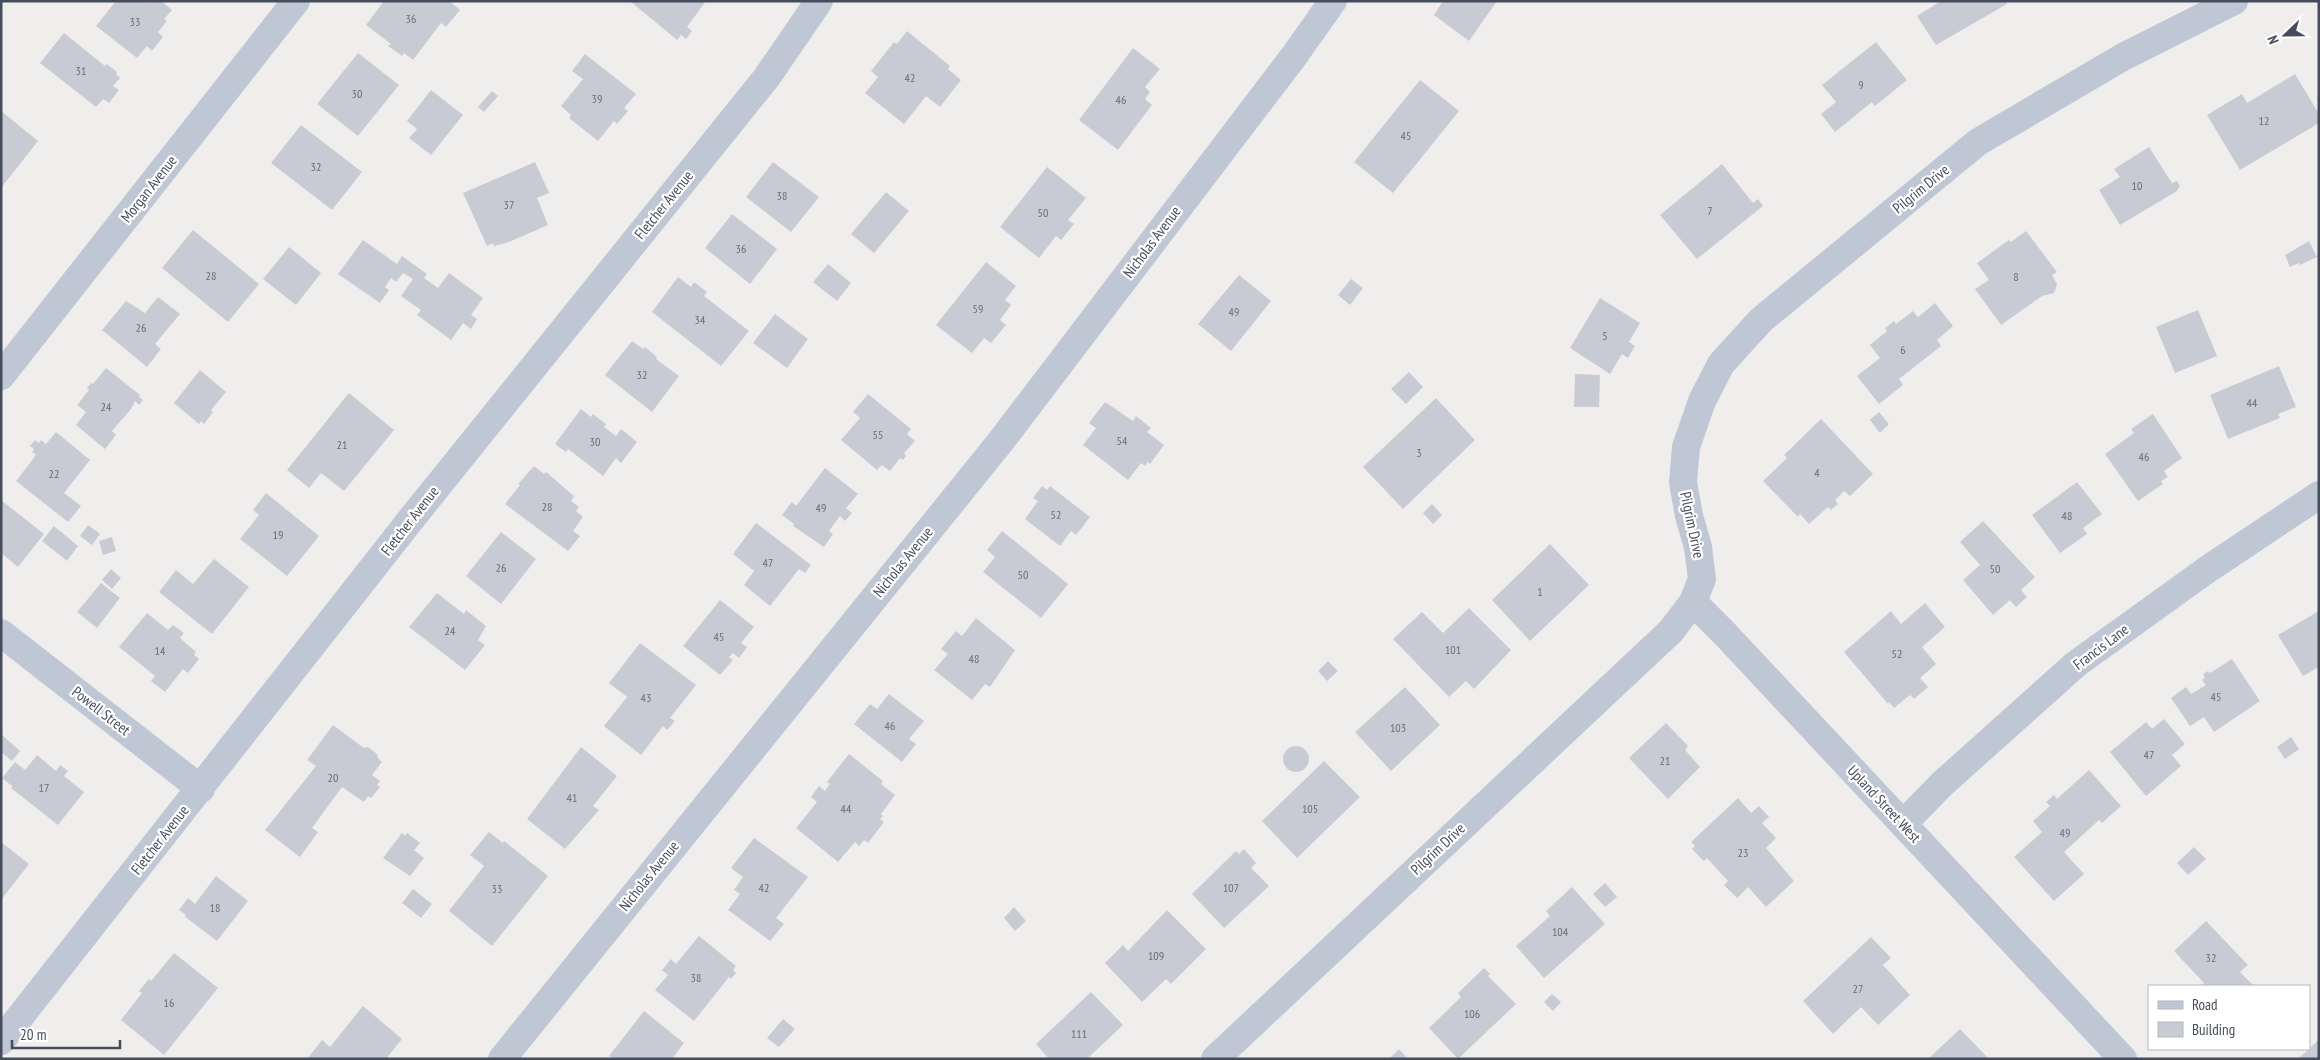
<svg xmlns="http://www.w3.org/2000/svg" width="2320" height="1060" font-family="'PT Sans Narrow',sans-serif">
<rect width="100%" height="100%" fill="#f0eeed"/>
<!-- building -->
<path fill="#c9cbd4" d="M116 1H142L145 3 146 1H161L172 10 164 19 167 21 158 32 163 37 152 51 147 46 137 58 96 26Z
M384 1H449L460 10 446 27 441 23 413 60 404 53 402 56 388 46 391 44 366 25Z
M630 1H706L687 27 692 31 686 39 681 35 677 40Z
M1443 1H1497L1469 41 1434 15Z
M1941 1H2005L2007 4 1936 45 1917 16Z
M907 31 950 66 948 69 961 80 940 107 926 96 904 124 865 93 878 77 871 71 894 42 897 44Z
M64 33 105 66 107 64 117 72 116 74 120 78 113 86 119 90 109 103 103 99 96 107 40 63Z
M1876 42 1907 80 1875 106 1872 102 1835 132 1821 114 1836 102 1822 85Z
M1133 48 1160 69 1145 87 1150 92 1145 99 1152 105 1118 150 1079 120Z
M358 53 399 85 358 136 317 104Z
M585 54 636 94 624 108 628 111 617 124 614 121 598 141 569 118 571 115 561 106 583 79 572 71Z
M2295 74 2319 114V123L2240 170 2207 115 2242 94 2247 103Z
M1420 80 1459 111 1393 193 1354 162Z
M431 90 463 115 431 155 409 138 417 129 407 121Z
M492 91 498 96 484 112 478 107Z
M1 111 38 141 1 188Z
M301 125 362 172 332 210 271 163Z
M2149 147 2172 183 2177 181 2180 186 2177 191 2120 225 2099 190 2120 177 2114 169Z
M535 162 549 193 537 198 548 225 509 242 494 246 493 243 487 246 463 193Z
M773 162 819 197 791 232 746 197Z
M1722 164 1753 203 1758 199 1763 206 1697 259 1660 215Z
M1047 167 1086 198 1068 220 1074 224 1061 240 1056 236 1039 258 1000 227Z
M886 192 909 211 874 253 851 234Z
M732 214 777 249 750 284 705 248Z
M193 230 259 284 228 322 162 268Z
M2026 231 2057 272 2052 275 2057 284 2056 288 2054 293 2042 296 2001 325 1975 289 1989 280 1977 263 2009 240 2011 242Z
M363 240 397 264 402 256 427 274 424 278 438 288 449 273 483 298 471 315 477 319 471 329 463 323 451 340 417 315 421 310 401 296 413 279 403 273 396 282 391 278 385 287 389 290 380 303 338 274Z
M2309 241 2317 257 2300 265 2299 263 2290 267 2285 255Z
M289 247 321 273 296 305 263 279Z
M986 262 1016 286 1005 300 1011 305 1000 320 1006 325 991 343 984 338 972 353 936 325Z
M828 264 851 283 837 301 813 282Z
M1239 275 1271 301 1231 351 1198 324Z
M678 277 691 287 694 282 707 292 704 296 749 331 721 366 652 312Z
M1351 279 1363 288 1350 305 1338 295Z
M158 297 180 314 155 344 161 349 147 367 102 330 126 301 145 313Z
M1600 298 1640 323 1629 342 1635 346 1628 358 1622 354 1610 374 1570 348Z
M1935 303 1953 326 1937 340 1941 346 1899 379 1903 385 1879 404 1857 376 1880 358 1870 345 1887 331 1885 328 1894 321 1896 324 1913 311 1918 317Z
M2198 310 2217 356 2175 373 2156 327Z
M775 314 808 339 787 368 753 343Z
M632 341 643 349 645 347 657 357 656 359 679 376 652 412 605 375Z
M2279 366 2296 407 2278 414 2280 418 2228 439 2210 395Z
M106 368 140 395 139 397 143 400 139 405 135 401 131 409 112 431 116 435 105 449 76 425 86 412 77 405 89 390 87 388 91 383 93 384Z
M200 370 226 392 211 410 213 412 204 424 201 421 199 424 174 403Z
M1409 372 1423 387 1406 404 1391 389Z
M1575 374 1600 375 1599 407H1574Z
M349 393 394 430 344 491 321 473 309 488 287 470Z
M868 394 911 429 907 434 915 441 904 453 906 456 903 460 900 458 890 471 882 465 877 470 841 440 860 418 853 412Z
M1436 398 1475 440 1403 509 1363 467Z
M1105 402 1133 421 1136 416 1151 428 1147 432 1164 445 1150 464 1148 462 1145 466 1141 463 1128 480 1083 445 1096 428 1089 423Z
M581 409 591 417 593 414 606 424 604 427 616 436 621 429 637 442 621 463 616 458 603 476 568 449 566 452 555 444Z
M1879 412 1889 424 1880 433 1870 420Z
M2153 414 2182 458 2164 471 2168 477 2161 481 2163 484 2138 501 2105 454 2134 433 2131 429Z
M1821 419 1873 474 1850 496 1844 491 1835 500 1838 504 1831 510 1828 507 1809 524 1800 514 1798 517 1763 481 1787 458 1784 455Z
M56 432 90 460 64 493 81 506 68 522 16 481 36 455 32 452 34 449 30 446 35 440 39 443 41 440 46 444Z
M534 466 544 474 546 472 574 496 571 501 579 507 576 511 583 517 573 531 580 536 568 551 505 504 520 485 518 484Z
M825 468 858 494 846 508 852 513 845 521 840 516 829 531 833 534 824 547 793 526 794 524 782 515 792 502 796 506Z
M2077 482 2102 514 2083 528 2087 534 2060 553 2032 515Z
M1042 486 1047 490 1050 486 1090 517 1076 535 1071 531 1060 546 1025 519 1038 501 1033 498Z
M266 493 319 536 287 576 240 539 259 515 253 510Z
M1 500 44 534 18 567 1 553Z
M1432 504 1442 515 1433 524 1423 513Z
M1983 521 2035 577 2021 590 2027 597 2016 607 2010 600 1993 615 1963 580 1980 565 1960 542Z
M756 523 811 565 805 573 799 569 770 606 744 585 754 571 733 554Z
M88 525 100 534 92 545 80 536Z
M54 526 78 546 67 561 42 541Z
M1002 531 1068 584 1041 618 983 572 995 557 987 550Z
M501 532 536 559 501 604 466 576Z
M112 537 116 551 103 555 99 541Z
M1550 544 1589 585 1530 641 1492 600Z
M214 559 249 587 212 634 159 592 176 570 193 584Z
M111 569 121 578 112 589 102 580Z
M101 583 120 598 97 628 77 612Z
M437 593 464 614 466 610 486 626 478 640 485 645 465 670 409 627Z
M720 600 754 627 741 643 747 647 739 658 733 653 729 657 733 660 720 675 683 646Z
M1925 603 1945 627 1922 647 1936 664 1920 678 1928 687 1914 699 1910 695 1894 708 1889 702 1888 704 1844 652 1891 611 1901 624Z
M1469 608 1511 650 1474 689 1466 681 1449 697 1393 639 1422 612 1443 633Z
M2319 611V667L2303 676 2278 635Z
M147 613 168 630 173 625 184 633 180 638 196 652 194 655 199 659 188 673 183 669 165 692 151 681 155 676 119 647Z
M976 618 1015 650 990 687 985 684 972 700 934 670 948 654 941 649 956 631 962 636Z
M640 643 696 685 670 718 675 721 667 730 663 726 641 755 604 726 627 697 609 683Z
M2232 659 2260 701 2214 732 2204 717 2190 726 2171 698 2186 687 2191 694 2206 685 2202 680 2205 678 2203 674 2208 671 2210 673Z
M1328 661 1338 671 1327 681 1318 671Z
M1405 687 1440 725 1391 771 1355 732Z
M889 694 924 721 909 739 916 744 902 762 854 724 870 704 877 709Z
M2164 719 2185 744 2172 755 2181 766 2146 796 2110 752 2146 722 2152 729Z
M1666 723 1688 746 1685 750 1700 767 1668 799 1629 758Z
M333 725 364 748 368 747 377 754 378 758 382 762 372 775 380 781 377 785 380 787 371 798 368 796 364 802 342 787 312 828 318 832 300 857 265 830 316 766 307 760Z
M1 734 20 751 12 761 1 752Z
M2291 737 2299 749 2285 759 2277 747Z
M1283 759a13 13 0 1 1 26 0a13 13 0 1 1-26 0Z
M581 747 617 776 593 806 599 810 565 849 527 819Z
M849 754 883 781 881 784 895 795 881 814 883 816 880 819 884 822 868 843 864 840 859 846 855 842 838 862 796 828 817 802 811 797 819 786 825 791 830 784 827 782Z
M37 755 56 771 60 765 68 771 64 776 84 792 58 825 11 788 13 787 2 778 15 762 25 770Z
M1324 761 1360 797 1297 858 1262 821Z
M2089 770 2121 806 2102 823 2099 820 2064 852 2084 874 2054 901 2014 857 2042 832 2033 821 2050 806 2046 802 2054 795 2057 799Z
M1738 798 1751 813 1759 806 1769 817 1762 823 1776 838 1766 848 1794 881 1766 907 1748 887 1737 898 1724 885 1728 881 1707 858 1704 861 1692 849 1695 846 1691 842Z
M489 832 503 843 504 841 548 876 492 946 449 911 484 866 470 855Z
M402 833 405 836 407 833 420 843 414 850 424 858 410 876 383 858Z
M754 838 808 877 776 918 784 924 770 941 728 910 740 894 734 890 743 877 731 868Z
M1 842 29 864 1 900Z
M2194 847 2206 859 2188 875 2177 863Z
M1244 849 1256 863 1251 868 1269 886 1224 928 1192 894 1236 851 1239 854Z
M216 876 248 901 217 941 184 916 186 915 179 910 188 898 195 904Z
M1605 883 1617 897 1605 907 1593 894Z
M1572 887 1605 924 1544 978 1516 946 1550 916 1546 911Z
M413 889 432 904 421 918 402 903Z
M1014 907 1026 921 1015 931 1004 918Z
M1167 910 1206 949 1171 984 1166 979 1142 1002 1105 963 1123 945 1128 951Z
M2206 921 2248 965 2240 972 2254 986H2200L2204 983 2174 951Z
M699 936 736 966 733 970 736 973 731 979 729 977 694 1021 655 990 668 975 662 970 671 959 676 964Z
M1871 937 1891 958 1883 965 1910 995 1878 1025 1861 1007 1833 1034 1803 1001Z
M174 953 218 988 164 1055 121 1020 142 993 139 991 149 979 151 981Z
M1484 968 1490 974 1488 976 1516 1004 1458 1059 1429 1028 1461 997 1458 993Z
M1091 992 1123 1025 1087 1059H1049L1036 1044Z
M1552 994 1561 1002 1553 1011 1544 1002Z
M363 1006 402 1039 386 1059H307L322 1040 330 1047Z
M644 1011 684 1043 672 1059H612L609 1056Z
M783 1019 795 1029 779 1047 767 1038Z
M1960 1029 1989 1059H1928Z
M2319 1039V1059H2298L2309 1049Z
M1399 1049 1408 1059H1389Z"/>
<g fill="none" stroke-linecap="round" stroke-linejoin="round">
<!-- street -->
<path stroke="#c0c7d4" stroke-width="28" d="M1 376 296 1
M1693 602 1726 635 2123 1059
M1 633 201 789
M1903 824 1942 784 2076 664 2208 569 2319 495
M1 1041 412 518 767 77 819 1
M502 1059 1001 441 1294 56 1333 1
M1215 1059 1671 631 1693 602 1702 579 1698 547 1689 516 1683 482 1686 447 1702 401 1721 364 1761 320 1978 142 2123 57 2234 1"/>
</g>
<g text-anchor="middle" stroke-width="4.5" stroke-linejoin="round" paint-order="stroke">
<!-- number labels -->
<g font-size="12" fill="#666c7a">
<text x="411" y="23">36</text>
<text x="135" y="26">33</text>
<text x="81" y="75">31</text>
<text x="910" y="82">42</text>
<text x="1861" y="89">9</text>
<text x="357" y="98">30</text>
<text x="597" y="103">39</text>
<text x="1121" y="104">46</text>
<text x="2264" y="125">12</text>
<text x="1406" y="140">45</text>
<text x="316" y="171">32</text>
<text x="2137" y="190">10</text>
<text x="782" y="200">38</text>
<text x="509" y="209">37</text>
<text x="1710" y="215">7</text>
<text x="1043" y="217">50</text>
<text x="741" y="253">36</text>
<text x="211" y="280">28</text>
<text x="2016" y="281">8</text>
<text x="978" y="313">59</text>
<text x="1234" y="316">49</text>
<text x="700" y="324">34</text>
<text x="141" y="332">26</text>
<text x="1605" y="340">5</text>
<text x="1903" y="354">6</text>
<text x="642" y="379">32</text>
<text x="2252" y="407">44</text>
<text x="106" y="411">24</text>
<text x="878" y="439">55</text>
<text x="1122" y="445">54</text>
<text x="595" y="446">30</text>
<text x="342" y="449">21</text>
<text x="1419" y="457">3</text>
<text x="2144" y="461">46</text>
<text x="1817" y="477">4</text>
<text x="54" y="478">22</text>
<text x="547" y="511">28</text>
<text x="821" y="512">49</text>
<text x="1056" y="519">52</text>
<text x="2067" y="520">48</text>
<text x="278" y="539">19</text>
<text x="768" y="567">47</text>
<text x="501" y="572">26</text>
<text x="1995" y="573">50</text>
<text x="1023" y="579">50</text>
<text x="1540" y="596">1</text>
<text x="450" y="635">24</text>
<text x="719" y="641">45</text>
<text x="1453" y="654">101</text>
<text x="160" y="655">14</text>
<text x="1897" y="658">52</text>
<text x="974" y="663">48</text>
<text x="2216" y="701">45</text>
<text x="646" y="702">43</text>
<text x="890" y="730">46</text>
<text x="1398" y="732">103</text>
<text x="2149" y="759">47</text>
<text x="1665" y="765">21</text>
<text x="333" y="782">20</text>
<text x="44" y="792">17</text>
<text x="572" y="802">41</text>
<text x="846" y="813">44</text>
<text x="1310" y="813">105</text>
<text x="2065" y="837">49</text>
<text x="1743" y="857">23</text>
<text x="764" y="892">42</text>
<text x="1231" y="892">107</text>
<text x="497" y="893">33</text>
<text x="215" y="912">18</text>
<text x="1560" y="936">104</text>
<text x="1156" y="960">109</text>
<text x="2211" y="962">32</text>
<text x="696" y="982">38</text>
<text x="1858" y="993">27</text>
<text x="169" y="1007">16</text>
<text x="1472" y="1018">106</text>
<text x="1079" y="1038">111</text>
</g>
<!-- street labels -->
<g font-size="15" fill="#454d5c" stroke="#fff">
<text transform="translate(149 189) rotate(-52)" y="5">Morgan Avenue</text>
<text transform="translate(1921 189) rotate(-39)" y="5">Pilgrim Drive</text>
<text transform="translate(664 205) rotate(-51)" y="5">Fletcher Avenue</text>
<text transform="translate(1152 242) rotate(-53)" y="5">Nicholas Avenue</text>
<text transform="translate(410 521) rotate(-52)" y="5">Fletcher Avenue</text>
<text transform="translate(1692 525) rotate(78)" y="5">Pilgrim Drive</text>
<text transform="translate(903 562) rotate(-51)" y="5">Nicholas Avenue</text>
<text transform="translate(2101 647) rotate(-37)" y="5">Francis Lane</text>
<text transform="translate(101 711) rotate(38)" y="5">Powell Street</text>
<text transform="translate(1884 804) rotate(47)" y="5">Upland Street West</text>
<text transform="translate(160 840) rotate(-52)" y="5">Fletcher Avenue</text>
<text transform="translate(1438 849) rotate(-43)" y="5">Pilgrim Drive</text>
<text transform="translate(649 876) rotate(-51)" y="5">Nicholas Avenue</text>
</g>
</g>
<!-- border -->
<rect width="2320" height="1060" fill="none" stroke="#454d5c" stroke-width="5"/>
<!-- legend -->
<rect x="2148" y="985" width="162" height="65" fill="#ffffff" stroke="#b5b8be"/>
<rect x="2158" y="1001" width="25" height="8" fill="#c0c7d4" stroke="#b5b8be"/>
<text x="2192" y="1010" font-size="15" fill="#454d5c">Road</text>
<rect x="2158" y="1022" width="25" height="15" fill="#c9cbd4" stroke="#b5b8be"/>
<text x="2192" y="1035" font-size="15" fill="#454d5c">Building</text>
<!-- north arrow -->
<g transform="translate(2285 35) rotate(248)" stroke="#ffffff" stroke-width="4" paint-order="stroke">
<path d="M0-4L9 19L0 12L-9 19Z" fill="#454d5c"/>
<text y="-8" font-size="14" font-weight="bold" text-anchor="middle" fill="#454d5c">N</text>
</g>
<!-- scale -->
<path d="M12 1040v8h108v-8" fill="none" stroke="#454d5c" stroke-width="2.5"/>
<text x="20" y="1040" font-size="15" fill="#454d5c" stroke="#ffffff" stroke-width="4" paint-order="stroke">20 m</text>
</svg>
